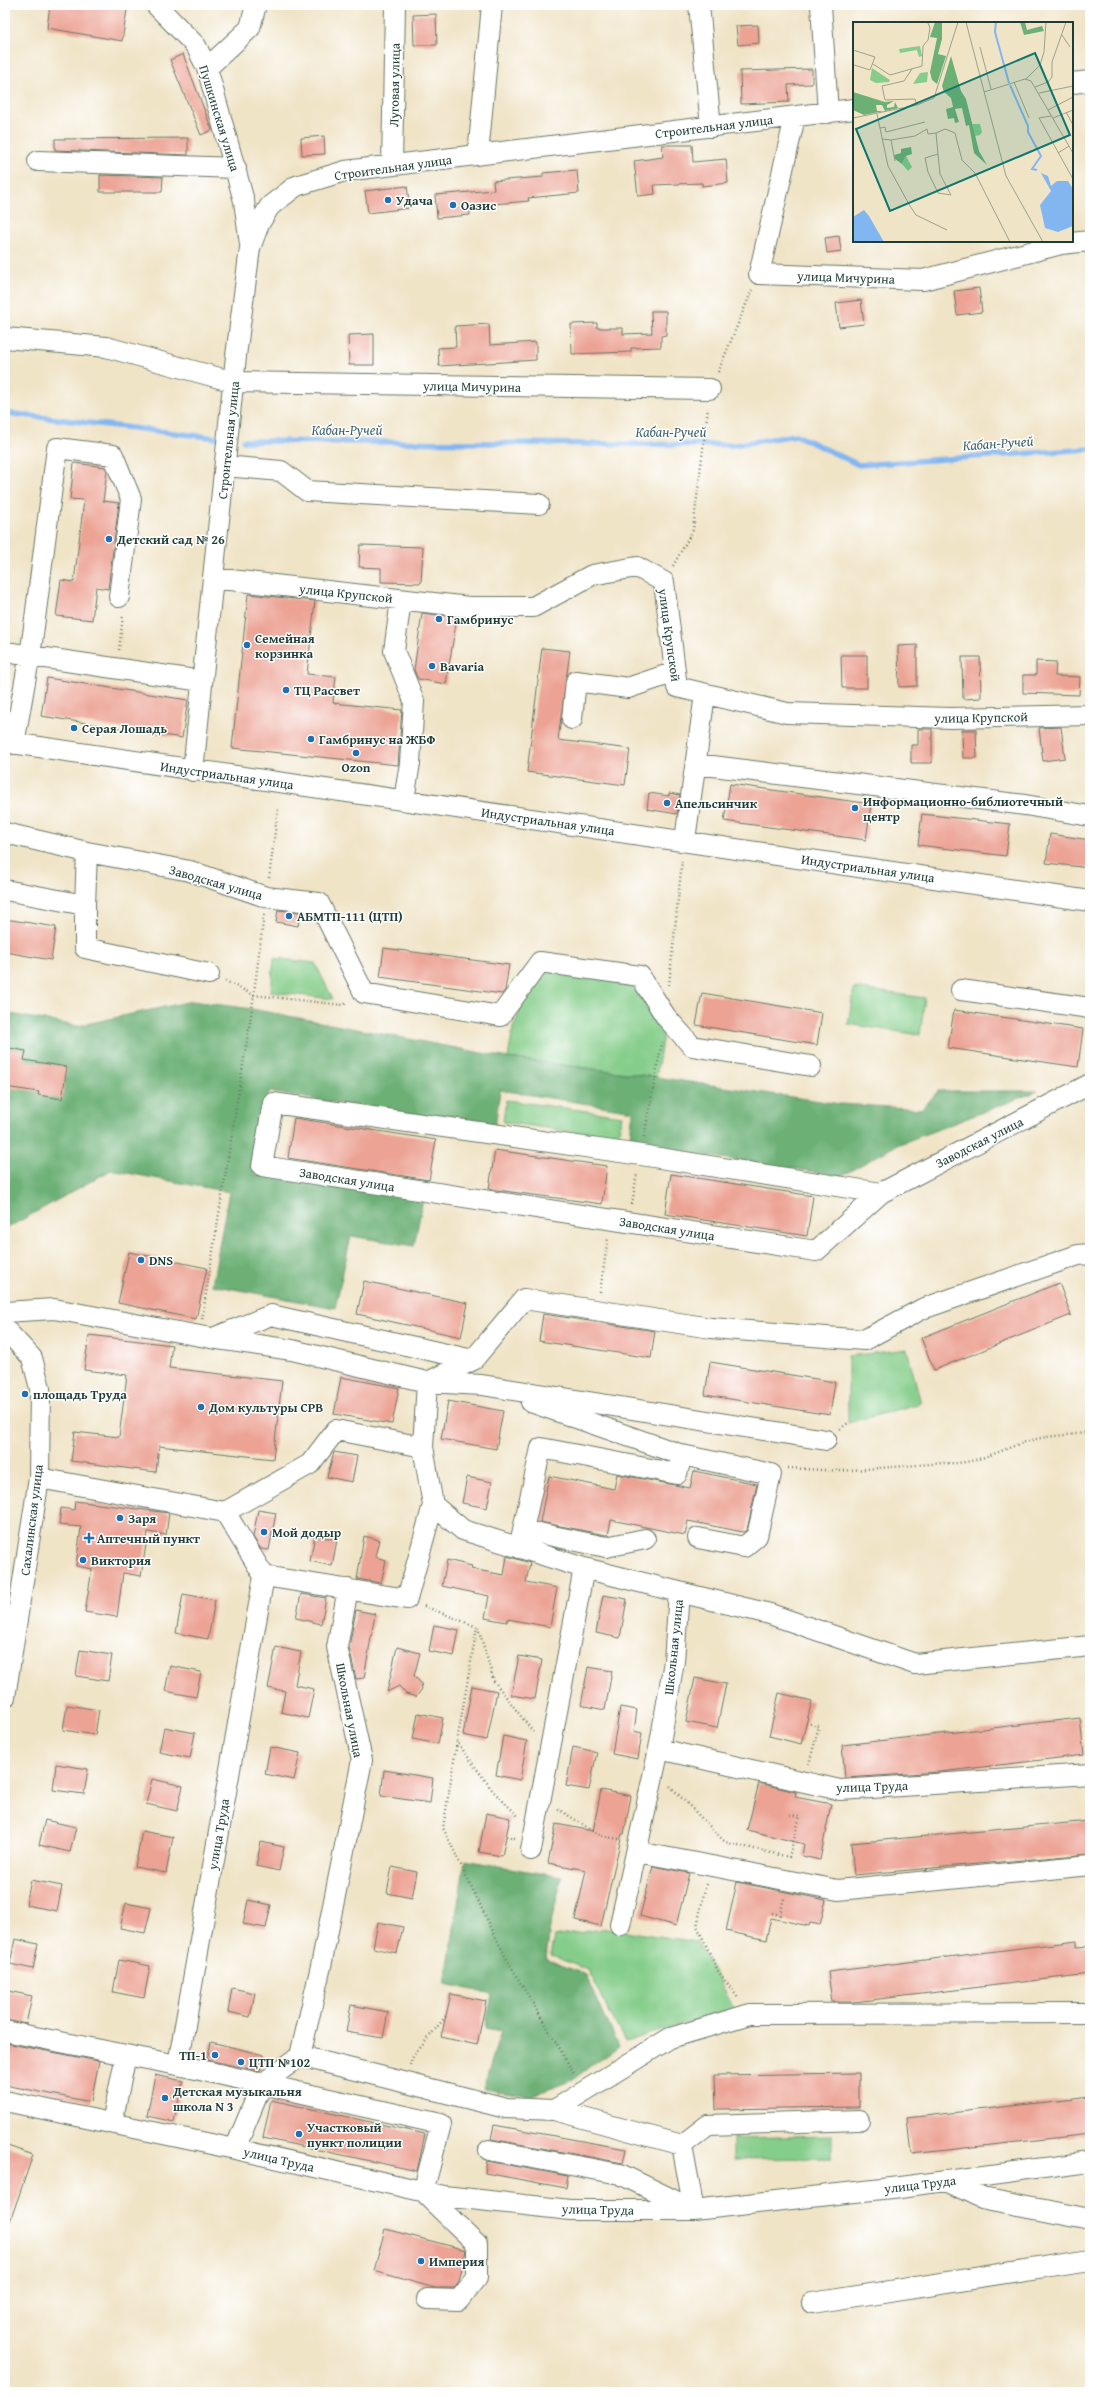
<svg xmlns="http://www.w3.org/2000/svg" width="1095" height="2397" font-family="'Gentium Book Plus',serif">
<rect width="100%" height="100%" fill="#fff"/>
<filter id="ink" filterUnits="userSpaceOnUse"><feTurbulence type="fractalNoise" baseFrequency=".025" numOctaves="2"/><feDisplacementMap in="SourceGraphic" scale="8" xChannelSelector="R" yChannelSelector="G"/><feConvolveMatrix kernelMatrix="1 2 1 2 8 2 1 2 1" color-interpolation-filters="sRGB"/></filter>
<filter id="wash" filterUnits="userSpaceOnUse"><feTurbulence type="fractalNoise" baseFrequency=".012" numOctaves="4" result="noise"/><feDisplacementMap in="SourceGraphic" scale="16" xChannelSelector="R" yChannelSelector="G"/><feGaussianBlur stdDeviation="0.9" result="paint"/><feColorMatrix in="noise" values="0 0 0 0 0 0 0 0 0 0 0 0 0 0 0 0 0 1.4 0 .05"/><feComposite in="paint" operator="in"/></filter>
<g filter="url(#wash)">
<rect width="100%" height="100%" fill="#f0e4c7"/>
<!-- green -->
<path fill="#85cd8a" stroke="#52855f" d="M274 958 315 963 333 999 271 992Z
M540 962 640 976 666 1017 656 1077 508 1058 513 1028Z
M854 988 925 998 920 1035 848 1024Z
M506 1100 622 1116 618 1138 503 1122Z
M907 1349 921 1403 848 1423V1356Z
M606 1928 697 1942 734 2008 625 2042 588 1970 550 1955 554 1937Z
M832 2136V2158L733 2159V2138Z"/>
<!-- forest -->
<path fill="#6cb076" stroke="#467655" d="M192 1001 252 1009 508 1058 656 1077 840 1104 922 1109 938 1091H1038L897 1145 841 1176 629 1144 633 1111 500 1090 495 1128 269 1092 254 1174 423 1200 414 1246 351 1236 335 1308 212 1285 229 1192 111 1170 9 1227 5 1226V1013L77 1026Z
M465 1860 562 1877 550 1927 546 1959 586 1975 619 2047 570 2081 531 2096 483 2089 501 2031 485 2028 492 1994 445 1984Z"/>
<g fill="none" stroke-linecap="round" stroke-linejoin="round">
<!-- stream -->
<path stroke="#82b6f0" stroke-width="5.5" d="M5 413 217 438
M244 441 734 445 796 435 859 465 1090 449"/>
</g>
<g id="blocks">
<!-- building -->
<path fill="#eca394" d="M50 5H100L127 10 122 41 47 28Z
M436 14 437 45H414L413 15Z
M758 25 759 43 738 45 736 26Z
M183 54 212 130 201 135 170 60Z
M812 69V84L788 85 789 102 741 104 740 71Z
M324 136 325 154 302 155 301 138Z
M188 138V155L55 150V139Z
M662 145H692L693 162 726 159 728 183 702 186V183L654 185 655 194 638 196 634 161 663 157Z
M577 170 579 193 528 198 529 201 470 206V215L437 218 435 195 494 190 493 181 543 177V173Z
M100 175 163 177 162 192H100Z
M407 186 410 208 368 213 365 191Z
M839 236 841 251 827 253 825 238Z
M979 288 982 312 957 315 954 291Z
M861 300 864 324 839 327 836 303Z
M651 311H666V335L661 336V347L631 348V352L572 354 571 324 597 323V328H623V334L652 333Z
M489 324 490 345 536 342V360L439 366 438 348 456 347 455 326Z
M374 334V365H349L348 335Z
M74 463 105 467 107 471 103 501 119 503 108 589 96 587 92 620 56 616 61 580 74 582 84 500 70 499Z
M360 545 423 547 421 583 381 582V568L359 567Z
M248 594 315 601 307 674 336 677 333 703 402 710 398 765 232 748Z
M422 613 457 617 446 684 418 679 414 670Z
M917 645V686L899 687 898 646Z
M542 648 570 651 558 740 630 749 625 785 527 772Z
M841 655H867V688H842Z
M962 657H980L981 698 963 699Z
M1036 661 1056 662 1055 676 1080 677 1079 695 1023 693V675H1036Z
M47 678 188 700 182 738 41 716Z
M1061 727 1065 758 1043 761 1039 728Z
M918 729H932V763H911V745H918Z
M962 730H976L977 758H963Z
M730 784 871 804 866 840 724 821Z
M649 793 669 796V793L680 795 677 814 647 809Z
M922 814 1010 824 1006 856 918 845Z
M1050 834 1090 840V868L1046 863Z
M278 910 301 912 298 926 276 922Z
M5 919 56 927 51 960 5 952Z
M384 948 509 965 505 990 502 994 380 977Z
M702 993 822 1013 817 1045 696 1025Z
M954 1010 1083 1029 1078 1067 948 1048Z
M10 1048 26 1051 24 1060 67 1067 62 1099 38 1095 39 1092 5 1087V1058H9Z
M294 1118 436 1140 429 1180 288 1158Z
M495 1150 607 1166 602 1204 489 1189Z
M671 1174 813 1196 807 1236 665 1214Z
M129 1252 207 1268 196 1319 118 1303Z
M364 1281 468 1303 461 1337 357 1314Z
M1059 1283 1071 1315 934 1370 921 1338Z
M543 1314 655 1331 651 1358 539 1341Z
M89 1335 172 1345 169 1368 282 1381 273 1459 159 1446 156 1472 71 1461 75 1432 119 1437 127 1375 84 1370Z
M710 1362 835 1382 830 1415 705 1395Z
M341 1377 399 1388 392 1424 334 1414Z
M448 1401 503 1411 496 1449 441 1439Z
M334 1452 357 1456 352 1482 327 1477Z
M694 1471 757 1484 747 1530 743 1532 688 1521 685 1535 611 1520 608 1535H606L540 1522 549 1476 614 1489 617 1474 690 1488Z
M467 1477 492 1482 487 1508 462 1503Z
M75 1501 169 1513 166 1535 148 1532 141 1576 123 1573 117 1617 85 1612 92 1569 76 1566 81 1527 59 1525 61 1508 74 1510Z
M258 1510 276 1513 269 1550 261 1549 253 1537Z
M315 1535 337 1540 332 1566 310 1561Z
M364 1536 379 1540 375 1557 386 1560 381 1583 357 1579Z
M507 1556 530 1563 526 1582 557 1588 550 1627 508 1619 507 1622 485 1618 489 1596 442 1586 447 1560 472 1566 471 1569 504 1575Z
M183 1594 215 1600 208 1639 176 1633Z
M301 1594 326 1598 321 1624 296 1618Z
M603 1595 627 1599 620 1638 596 1633Z
M356 1610 375 1614 364 1678 356 1679 349 1647Z
M434 1625 459 1630 454 1656 429 1651Z
M276 1647 301 1652 295 1685 314 1689 308 1718 281 1712 285 1691 268 1688Z
M397 1647 420 1653 414 1676 421 1683 422 1689 416 1697 406 1694 399 1686 387 1692Z
M80 1650 112 1655 108 1681 76 1676Z
M519 1656 542 1660 535 1699 511 1695Z
M170 1666 201 1672 196 1697 165 1691Z
M588 1667 612 1671 605 1710 581 1705Z
M695 1678 726 1684 717 1728 686 1722Z
M472 1686 497 1691 487 1740 463 1735Z
M779 1693 812 1701 801 1744 769 1736Z
M67 1705 99 1710 95 1735 63 1730Z
M620 1707 637 1710 634 1731 642 1733 638 1759 612 1754Z
M418 1713 443 1718 438 1744 413 1739Z
M1080 1718 1084 1755 940 1772 845 1778 842 1745Z
M164 1727 195 1733 190 1758 159 1752Z
M503 1736 527 1741 520 1780 496 1775Z
M270 1747 300 1753 294 1780 265 1774Z
M573 1747 597 1752 589 1790 566 1786Z
M56 1764 88 1769 84 1794 53 1790Z
M384 1770 433 1778 430 1803 381 1796Z
M152 1779 183 1786 177 1811 146 1804Z
M759 1783 796 1792 795 1797 831 1804 820 1860 802 1856 804 1844 747 1830Z
M601 1790 631 1796 624 1834H622L601 1926 575 1920 586 1870 548 1863 556 1824 593 1831Z
M486 1813 510 1818 502 1856 479 1852Z
M45 1820 76 1827 70 1852 39 1845Z
M1090 1821V1854L854 1875 851 1843Z
M142 1831 173 1837 166 1873 135 1867Z
M261 1842 284 1847 279 1871 256 1866Z
M653 1866 689 1873 676 1926 640 1916Z
M392 1867 417 1872 412 1898 387 1893Z
M31 1880 62 1886 57 1911 26 1905Z
M737 1882 826 1900 820 1925 810 1923 809 1926 771 1918 766 1940 726 1931Z
M248 1900 271 1905 266 1928 243 1924Z
M126 1903 151 1908 145 1933 120 1928Z
M378 1922 403 1927 397 1953 373 1948Z
M15 1939 38 1944 33 1969 10 1964Z
M1077 1941V1947L1090 1946V1974L854 2002H832L828 1972Z
M119 1960 150 1966 144 1998 113 1992Z
M232 1988 255 1993 250 2017 228 2012Z
M8 1991 32 1996 26 2024 5 2020Z
M451 1994 486 2001 477 2045 441 2037Z
M351 2005 388 2012 383 2038 346 2032Z
M211 2042 264 2055 260 2071 207 2060Z
M5 2043 99 2061 91 2102 5 2085Z
M859 2073V2107L716 2109 715 2075Z
M155 2075 183 2081 174 2122 147 2116Z
M1090 2097V2134L911 2154 907 2118Z
M271 2100 425 2134 417 2171 263 2138Z
M494 2125 626 2149 623 2163 491 2139Z
M5 2145 33 2155 7 2230H5Z
M487 2161 568 2176 566 2188 485 2173Z
M385 2229 466 2250 459 2281 454 2288H435L374 2271Z"/>
</g>
</g>
<g filter="url(#ink)">
<use href="#blocks" fill-opacity="0" stroke="#687767" stroke-width="1"/>
<g fill="none" stroke-linecap="round" stroke-linejoin="round">
<defs>
<path id="minor" d="M156 5 196 46 207 68 244 201 250 244
M699 5 711 127
M821 5 828 113
M207 68 250 28 256 5
M1072 83 1090 81
M795 117 759 274 923 280 1061 244 1090 241
M478 155 492 5
M38 161 236 168
M392 165 395 5
M5 338 106 347 234 382 710 389
M225 466 281 471 307 491 539 504
M213 578 469 607H533L592 575 637 567 664 582 677 687 787 713 951 718 1090 715
M401 600 394 651 414 701 410 763 404 800
M5 652 202 681
M572 719 576 681 628 688 675 672
M5 742 1090 901
M14 744 32 642 57 448 113 455 131 499 119 597
M697 764 1025 805 1090 816
M193 771 236 356 250 248 259 224 270 206 296 186 345 171 854 109
M5 833 87 852 190 871 266 897 319 903 364 993 500 1016 540 962 640 976 666 1017 692 1046 811 1066
M685 840 705 694
M5 890 85 905 87 852
M85 905V948L209 974
M961 990 1090 1008
M881 1193 641 1155 273 1103 262 1166 816 1251 881 1193 1090 1084
M5 1312 54 1309 211 1338 292 1350 427 1382 482 1385 826 1440
M5 1329 32 1358 40 1388 39 1478 5 1697
M213 1338 271 1315 473 1360
M430 1381 473 1360 524 1299 711 1328 864 1340 922 1309 1078 1255 1090 1254
M427 1382 423 1447 433 1505 463 1530 584 1568 679 1592 674 1661 659 1749 620 1925
M531 1402 682 1455 771 1474 757 1536 744 1547 698 1538
M39 1478 225 1512 310 1464 336 1430 423 1447
M225 1512 264 1576
M524 1530 606 1547 645 1539
M519 1548 541 1448 677 1474 682 1455
M264 1576 407 1599 433 1505
M679 1592 770 1614 915 1664 1090 1646
M659 1749 840 1790 1090 1774
M531 1850 584 1568
M638 1852 838 1890 1090 1865
M5 2031 126 2055
M300 2056 321 1966 362 1760 337 1647 348 1589
M178 2065 441 2124 423 2192 477 2244V2277L459 2300 427 2299
M5 2101 235 2149 444 2196 570 2210H694L900 2187 1090 2162
M554 2110 670 2038 750 2014 1090 2013
M112 2123 126 2055 178 2065 264 1576
M682 2145 708 2125 859 2120
M235 2149 262 2084 300 2056 506 2108 554 2110 682 2145 694 2210 620 2174 489 2150
M946 2181 982 2198 1090 2219
M812 2303 1090 2260"/>
</defs>
<!-- minor casing -->
<use href="#minor" stroke="#687767" stroke-width="22"/>
<!-- path -->
<path stroke="#687767" stroke-width="2.5" stroke-dasharray="1 3" stroke-linecap="butt" d="M718 372 752 290
M673 566 693 530 708 408
M119 650 123 615
M269 878 278 809
M225 981 254 995 343 1005 348 1002
M669 985 682 861
M644 1137 662 1042
M632 1204 637 1173
M600 1292 608 1238
M202 1319 252 1009 264 914
M840 1429 848 1423
M788 1468 840 1471 944 1463C980 1466 1008 1444 1041 1438 1057 1435 1074 1435 1090 1432
M424 1606 477 1627 457 1742 493 1791 518 1816
M478 1627 494 1681 533 1732
M806 1723 819 1726 809 1764
M457 1742 443 1828 506 1958 575 2075
M670 1786 725 1842 789 1857 800 1816 790 1815
M558 1809 601 1836 619 1839
M506 1836 515 1838
M706 1884 697 1926 718 1971 738 1998
M772 1913 780 1915 784 1898
M410 2065 412 2058 446 2016"/>
<!-- minor -->
<use href="#minor" stroke="#fff" stroke-width="20"/>
</g>
</g>
<!-- markers -->
<g fill="#1f6fb2" stroke="#fff" stroke-width="1.5">
<circle cx="388" cy="200" r="4"/>
<circle cx="453" cy="205" r="4"/>
<circle cx="109" cy="539" r="4"/>
<circle cx="439" cy="619" r="4"/>
<circle cx="247" cy="645" r="4"/>
<circle cx="432" cy="666" r="4"/>
<circle cx="286" cy="690" r="4"/>
<circle cx="74" cy="728" r="4"/>
<circle cx="311" cy="739" r="4"/>
<circle cx="356" cy="753" r="4"/>
<circle cx="667" cy="803" r="4"/>
<circle cx="855" cy="808" r="4"/>
<circle cx="289" cy="916" r="4"/>
<circle cx="141" cy="1260" r="4"/>
<circle cx="25" cy="1394" r="4"/>
<circle cx="201" cy="1407" r="4"/>
<circle cx="120" cy="1518" r="4"/>
<circle cx="264" cy="1532" r="4"/>
<path d="M87 1532h4v4h4v4h-4v4h-4v-4h-4v-4h4z"/>
<circle cx="83" cy="1560" r="4"/>
<circle cx="215" cy="2055" r="4"/>
<circle cx="241" cy="2062" r="4"/>
<circle cx="165" cy="2098" r="4"/>
<circle cx="299" cy="2134" r="4"/>
<circle cx="421" cy="2261" r="4"/>
</g>
<g text-anchor="middle" stroke-width="3" stroke-linejoin="round" paint-order="stroke">
<!-- street labels -->
<g font-size="13" fill="#1f3d34" stroke="#fff">
<text transform="translate(394 85) rotate(-89)" y="5">Луговая улица</text>
<text transform="translate(220 118) rotate(73)" y="5">Пушкинская улица</text>
<text transform="translate(714 126) rotate(-7)" y="5">Строительная улица</text>
<text transform="translate(393 167) rotate(-8)" y="5">Строительная улица</text>
<text transform="translate(846 277) rotate(2)" y="5">улица Мичурина</text>
<text transform="translate(472 386) rotate(1)" y="5">улица Мичурина</text>
<text transform="translate(228 440) rotate(-84)" y="5">Строительная улица</text>
<text transform="translate(346 593) rotate(6)" y="5">улица Крупской</text>
<text transform="translate(670 635) rotate(82)" y="5">улица Крупской</text>
<text transform="translate(981 717) rotate(-1)" y="5">улица Крупской</text>
<text transform="translate(227 775) rotate(8)" y="5">Индустриальная улица</text>
<text transform="translate(548 821) rotate(8)" y="5">Индустриальная улица</text>
<text transform="translate(868 868) rotate(8)" y="5">Индустриальная улица</text>
<text transform="translate(216 882) rotate(16)" y="5">Заводская улица</text>
<text transform="translate(979 1142) rotate(-27)" y="5">Заводская улица</text>
<text transform="translate(347 1179) rotate(9)" y="5">Заводская улица</text>
<text transform="translate(667 1228) rotate(9)" y="5">Заводская улица</text>
<text transform="translate(31 1520) rotate(-83)" y="5">Сахалинская улица</text>
<text transform="translate(673 1647) rotate(-84)" y="5">Школьная улица</text>
<text transform="translate(350 1710) rotate(79)" y="5">Школьная улица</text>
<text transform="translate(872 1786) rotate(-2)" y="5">улица Труда</text>
<text transform="translate(218 1834) rotate(-80)" y="5">улица Труда</text>
<text transform="translate(279 2159) rotate(13)" y="5">улица Труда</text>
<text transform="translate(920 2184) rotate(-7)" y="5">улица Труда</text>
<text transform="translate(598 2209) rotate(1)" y="5">улица Труда</text>
</g>
<!-- poi labels -->
<g font-size="13" font-weight="bold" fill="#1f3d34" stroke="#fff" text-anchor="start">
<text x="396" y="205">Удача</text>
<text x="461" y="210">Оазис</text>
<text x="117" y="544">Детский сад № 26</text>
<text x="447" y="624">Гамбринус</text>
<text x="255" y="643">Семейная<tspan x="255" dy="15">корзинка</tspan></text>
<text x="440" y="671">Bavaria</text>
<text x="294" y="695">ТЦ Рассвет</text>
<text x="82" y="733">Серая Лошадь</text>
<text x="319" y="744">Гамбринус на ЖБФ</text>
<text x="356" y="772" text-anchor="middle">Ozon</text>
<text x="863" y="806">Информационно-библиотечный<tspan x="863" dy="15">центр</tspan></text>
<text x="675" y="808">Апельсинчик</text>
<text x="297" y="921">АБМТП-111 (ЦТП)</text>
<text x="149" y="1265">DNS</text>
<text x="33" y="1399">площадь Труда</text>
<text x="209" y="1412">Дом культуры СРВ</text>
<text x="128" y="1523">Заря</text>
<text x="272" y="1537">Мой додыр</text>
<text x="97" y="1543">Аптечный пункт</text>
<text x="91" y="1565">Виктория</text>
<text x="207" y="2060" text-anchor="end">ТП-1</text>
<text x="249" y="2067">ЦТП №102</text>
<text x="173" y="2096">Детская музыкальня<tspan x="173" dy="15">школа N 3</tspan></text>
<text x="307" y="2132">Участковый<tspan x="307" dy="15">пункт полиции</tspan></text>
<text x="429" y="2266">Империя</text>
</g>
<!-- water labels -->
<g font-size="14" font-style="italic" fill="#3d616c" stroke="#fff">
<text x="347" y="435">Кабан-Ручей</text>
<text x="671" y="437">Кабан-Ручей</text>
<text transform="translate(998 443) rotate(-4)" y="5">Кабан-Ручей</text>
</g>
</g>
<!-- overview -->
<g transform="translate(853 22)">
<rect width="220" height="220" fill="#f0e4c7"/>
<path d="M67 24 69 34 66 35 64 28 47 31 46 27ZM19 46 37 58 36 60 23 61 17 58ZM75 50 74 60 60 62 67 51ZM119 102H127L129 110 127 113 122 114ZM53 134 59 145 55 149 49 142Z" fill="#85cd8a"/>
<path d="M82 0H89V17L85 32 93 34 84 62 79 58 77 50 84 16 77 15ZM167 0H172L174 8 189 4 191 9 171 13ZM98 34 108 69 113 77 126 129 134 143 121 131 116 103 113 104 109 86 102 87 106 100 102 101 101 96 95 97 93 87 100 85 98 76 91 70 89 64ZM0 70 32 80 41 79 34 83V86L41 85 42 80 45 86 32 89 29 83H23L24 89H31L11 93 0 88ZM58 125 59 132 53 134 49 142 42 137 41 133 48 131V127Z" fill="#6cb076"/>
<path d="M188 151 195 154 198 164 204 159H215L220 167V204L205 210 192 206 187 183 198 169ZM11 188 16 194 31 220H0V195Z" fill="#82b6f0"/>
<path fill="none" stroke="#82b6f0" stroke-width="2" d="M143 0 142 10 156 61M157 63 175 104V110L188 134 179 147 184 148"/>
<path fill="none" stroke="#9ca18c" stroke-width="1" d="M113 0 153 154 190 220M209 13 217 25M127 25 138 67M0 28 22 35 17 48 1 43M20 42 37 53 69 44 70 24 75 18 77 6 75 1M59 47 51 59 29 64 32 78 62 77 64 83M173 57 187 43 191 30 193 0M161 60 176 96M182 65 195 60 199 55V40L213 0M131 70 172 57 178 59 220 131M186 71 220 64M195 88 220 75M213 90 220 103M24 92 35 144 57 184 63 193 94 208M198 94 186 96 220 157M0 96 64 83 81 76 105 0M200 96 220 88M27 106 32 105 33 110 72 100M29 117 38 118 42 139M38 118 62 114 74 107 75 112 83 111M205 131 216 124M85 132 87 152 98 173 85 171 75 150 72 136 85 132 83 111 92 107 102 111 109 138 122 151 157 220"/>
<path fill="#0f766e" fill-opacity="0.15" stroke="#0f766e" stroke-width="2" d="M182 31 217 113 37 189 3 107Z"/>
<rect width="220" height="220" fill="none" stroke="#1f3d34" stroke-width="2"/>
</g>
<!-- margin -->
<rect width="1095" height="2397" fill="none" stroke="#fff" stroke-width="20"/>
</svg>
